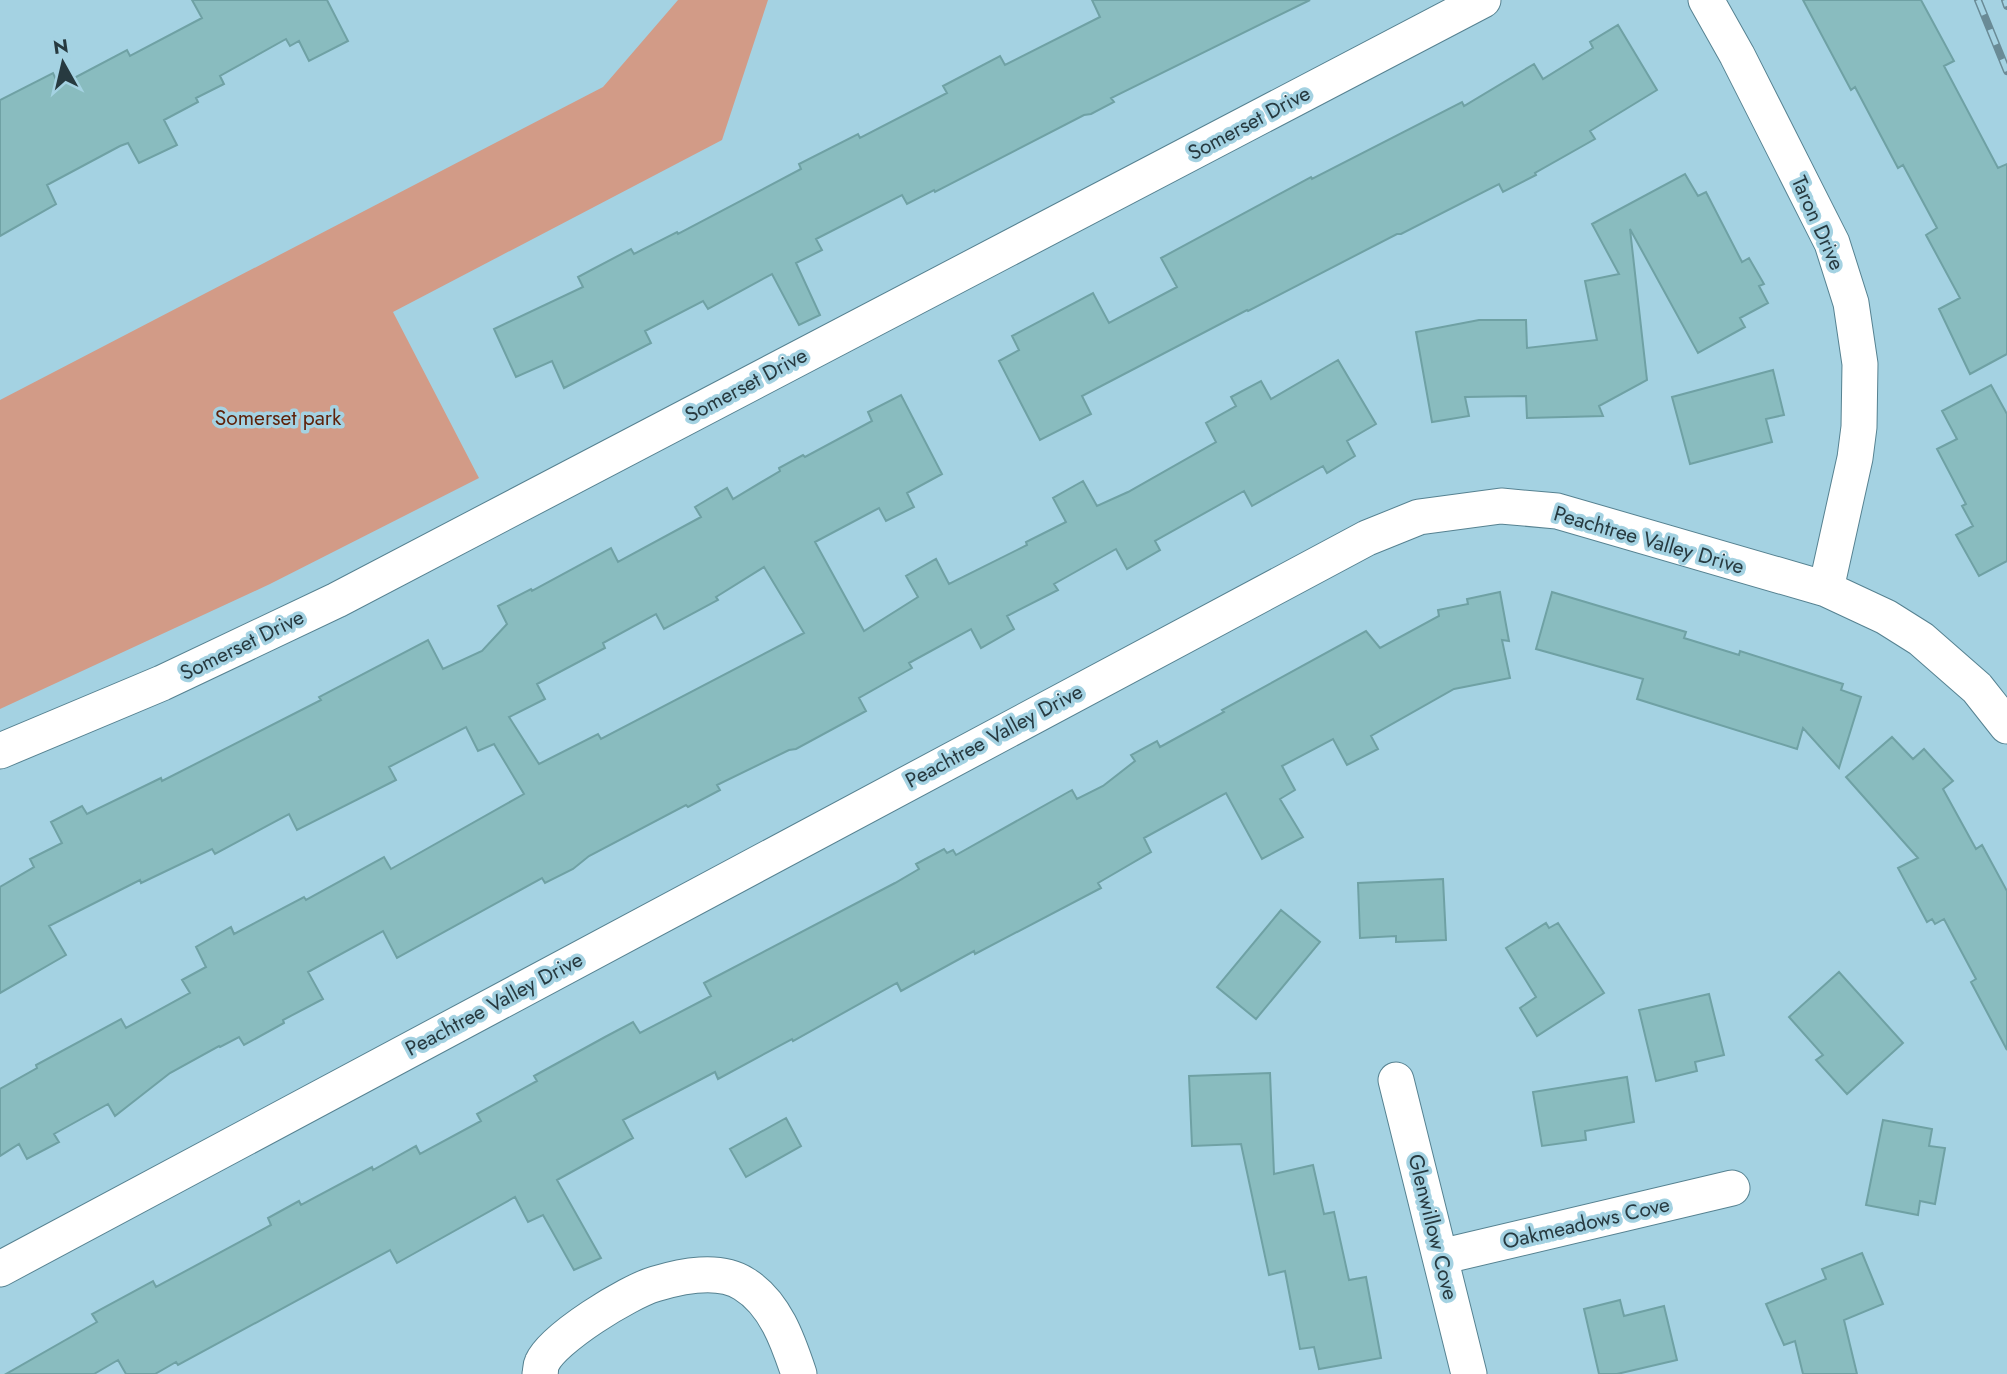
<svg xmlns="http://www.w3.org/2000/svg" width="2007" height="1374" font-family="Jost,sans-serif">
<rect width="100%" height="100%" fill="#a4d2e2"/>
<!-- green -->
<path fill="#d29b87" d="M678 0H768L722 140 393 312 479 478 270 584 0 709V400L603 87Z"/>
<!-- building -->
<path fill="#89bcbf" stroke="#6fa1a4" stroke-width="2" fill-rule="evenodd" d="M192 0H327L348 41 309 61 299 41 290 46 286 39 220 76 224 84 196 98 198 102 164 120 177 145 139 163 128 143 120 146 47 185 56 204 0 236V100L53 73 59 86 127 50 130 56 202 18Z
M1092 0H1310L1111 98 1114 102 1091 114 1084 115 935 192 934 190 907 204 902 195 816 239 822 250 796 263 820 315 799 325 772 274 708 309 703 301 645 331 651 343 564 388 552 361 516 377 494 329 583 287 578 277 631 249 634 254 677 232 678 234 801 169 799 164 858 134 860 138 947 93 943 86 1000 56 1005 65 1100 17Z
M1803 0H1921L1954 61 1944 66 1998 168 2007 164V354L1970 374 1939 309 1960 298 1926 235 1937 228 1903 165 1898 168 1855 87 1851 90Z
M1618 25 1657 90 1590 131 1595 139 1535 173 1536 175 1503 192 1499 184 1401 234H1397L1248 311 1247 310 1082 396 1091 414 1040 440 999 361 1019 350 1012 336 1093 293 1109 323 1177 287 1161 258 1311 177 1312 179 1462 102 1464 106 1534 64 1543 79 1593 48 1590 42Z
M1685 174 1698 196 1706 192 1742 262 1749 258 1764 284 1759 286 1768 303 1740 318 1745 327 1698 353 1630 229 1647 380 1599 406 1603 416 1527 418 1526 396 1465 397 1469 416 1432 422 1416 332 1479 320H1526L1527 348 1597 340 1585 281 1619 274 1592 224Z
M1338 360 1376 424 1347 441 1355 456 1327 473 1323 466 1252 506 1244 491 1155 541 1160 550 1127 569 1116 549 1054 584 1058 590 1007 616 1014 629 981 648 971 629 909 663 912 668 859 698 866 711 796 749 789 750 717 785 720 790 688 807 686 805 589 856 573 869 545 883 542 878 397 958 383 931 308 972 323 999 283 1020 284 1023 244 1045 239 1037 220 1047 219 1046 170 1073 115 1116 108 1104 54 1134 59 1142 27 1159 19 1144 0 1156V1089L37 1068 36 1065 121 1019 126 1028 190 993 182 980 206 967 196 947 231 927 234 934 304 897 306 900 384 857 391 869 524 794 494 744 478 751 466 727 389 767 396 780 297 830 289 814 215 854 212 849 141 883 140 880 49 926 66 955 0 993V887L34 867 30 859 62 843 51 822 82 806 87 814 161 778 162 781 321 700 319 697 428 640 443 669 482 651 507 624 498 606 531 589 532 591 611 548 618 562 701 517 695 507 727 488 733 499 780 471 779 468 803 455 805 457 872 421 868 412 901 395 942 474 907 493 914 507 886 521 879 508 815 542 864 631 918 597 906 576 936 559 949 584 1027 545 1026 542 1066 522 1053 498 1083 481 1097 506 1128 492 1216 442 1206 423 1236 406 1231 397 1261 381 1271 399ZM764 567 804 633 601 739 598 734 539 764 509 717 545 699 537 684 605 648 603 643 656 614 664 629 718 600 716 597Z
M1773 370 1784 415 1766 419 1772 442 1690 464 1672 397Z
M1991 385 2007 414V561L1979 576 1956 535 1973 526 1962 506 1966 504 1937 449 1957 439 1942 411Z
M1500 592 1509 641 1502 640 1510 678 1454 689 1371 736 1378 749 1347 765 1333 739 1282 766 1295 790 1280 799 1303 837 1262 859 1226 793 1144 838 1151 852 1098 883 1101 888 975 954 974 951 901 991 897 983 793 1041 792 1039 718 1079 715 1072 623 1120 633 1138 557 1180 601 1258 574 1270 543 1215 528 1222 515 1197 397 1263 390 1250 178 1365 176 1362 155 1374H126L118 1360 94 1374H6L97 1322 92 1314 153 1281 156 1287 271 1225 268 1218 299 1201 301 1205 372 1167 373 1170 416 1146 420 1154 481 1121 477 1114 537 1081 534 1076 605 1037 633 1022 640 1033 711 996 704 983 895 883 919 869 916 864 944 849 947 853 953 850 956 855 1072 790 1077 799 1103 786 1135 761 1131 755 1157 741 1160 747 1224 712 1222 710 1366 631 1380 648 1439 616 1438 610 1468 604 1467 599Z
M1552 592 1686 632 1684 638 1739 655 1740 651 1843 684 1841 690 1861 697 1839 768 1803 728 1797 749 1637 699 1643 679 1536 649Z
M1892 737 1913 759 1924 749 1953 781 1943 789 1976 849 1982 845 2007 891V1050L1971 982 1976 979 1944 919 1935 924 1932 919 1927 922 1898 868 1918 858 1846 777Z
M1443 879 1446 940 1396 942V936L1360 938 1358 883Z
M1281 910 1320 942 1256 1019 1217 987Z
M1546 923 1549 928 1558 923 1604 993 1537 1036 1520 1008 1536 997 1506 948Z
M1839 972 1903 1043 1847 1094 1816 1060 1823 1055 1789 1017Z
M1709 994 1724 1055 1695 1062 1697 1071 1656 1081 1639 1010Z
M1270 1073 1274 1174 1313 1165 1324 1214 1334 1212 1349 1280 1366 1277 1381 1358 1319 1369 1314 1347 1300 1349 1285 1271 1269 1275 1241 1144 1192 1146 1189 1076Z
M1627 1077 1634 1122 1585 1131 1586 1140 1542 1146 1533 1092Z
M786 1118 801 1146 746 1177 730 1149Z
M1883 1120 1932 1129 1929 1146 1945 1148 1935 1204 1920 1201 1918 1215 1866 1205Z
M1862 1253 1883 1304 1844 1320 1857 1374H1803L1795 1341 1784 1345 1766 1304 1826 1279 1822 1269Z
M1620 1300 1624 1316 1664 1306 1677 1360 1617 1374H1599L1584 1309Z"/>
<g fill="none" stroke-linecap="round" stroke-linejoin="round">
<defs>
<path id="minor" d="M1706 0 1737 55 1832 243 1851 303 1860 364 1859 427 1855 458 1826 589
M0 751 162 683 337 600 1483 0
M1396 1080 1469 1374
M1440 1257 1732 1188
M0 1269 1367 538 1419 517 1501 506 1557 511 1826 589 1886 617 1921 639 1977 688 2007 726
M540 1374C541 1370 540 1367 542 1363 553 1338 628 1292 655 1284 682 1276 719 1268 744 1284 775 1303 788 1341 799 1374"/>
</defs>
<!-- minor casing -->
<use href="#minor" stroke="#568291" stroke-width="37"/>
<!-- minor -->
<use href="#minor" stroke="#fff" stroke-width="35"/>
<defs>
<path id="rail" d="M1978 0 2007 71
M2005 0 2007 6"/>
</defs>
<!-- rail casing -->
<use href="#rail" stroke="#6a8b96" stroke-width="8"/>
<!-- rail -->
<use href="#rail" stroke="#a4d2e2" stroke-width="5" stroke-dasharray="16" stroke-linecap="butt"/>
</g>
<g text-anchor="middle" stroke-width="7" stroke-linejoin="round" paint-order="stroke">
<!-- street labels -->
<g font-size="21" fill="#273a40" stroke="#a4d2e2">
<text transform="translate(1249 123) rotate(-28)" y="7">Somerset Drive</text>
<text transform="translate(1818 223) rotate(66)" y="7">Taron Drive</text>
<text transform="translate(746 385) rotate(-28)" y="7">Somerset Drive</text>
<text transform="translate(1649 540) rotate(16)" y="7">Peachtree Valley Drive</text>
<text transform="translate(242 645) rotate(-26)" y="7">Somerset Drive</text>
<text transform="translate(994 736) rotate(-28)" y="7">Peachtree Valley Drive</text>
<text transform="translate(494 1004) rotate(-28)" y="7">Peachtree Valley Drive</text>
<text transform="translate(1586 1223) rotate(-13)" y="7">Oakmeadows Cove</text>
<text transform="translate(1433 1227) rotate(76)" y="7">Glenwillow Cove</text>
</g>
<!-- park labels -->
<g font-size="21" fill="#5e220a" stroke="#a4d2e2">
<text x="278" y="425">Somerset park</text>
</g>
</g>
<!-- north arrow -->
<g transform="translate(63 63) rotate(352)" stroke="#a4d2e2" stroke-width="5" paint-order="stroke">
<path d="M0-5L12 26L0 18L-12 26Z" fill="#273a40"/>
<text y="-10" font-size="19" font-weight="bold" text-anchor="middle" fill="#273a40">N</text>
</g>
</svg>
